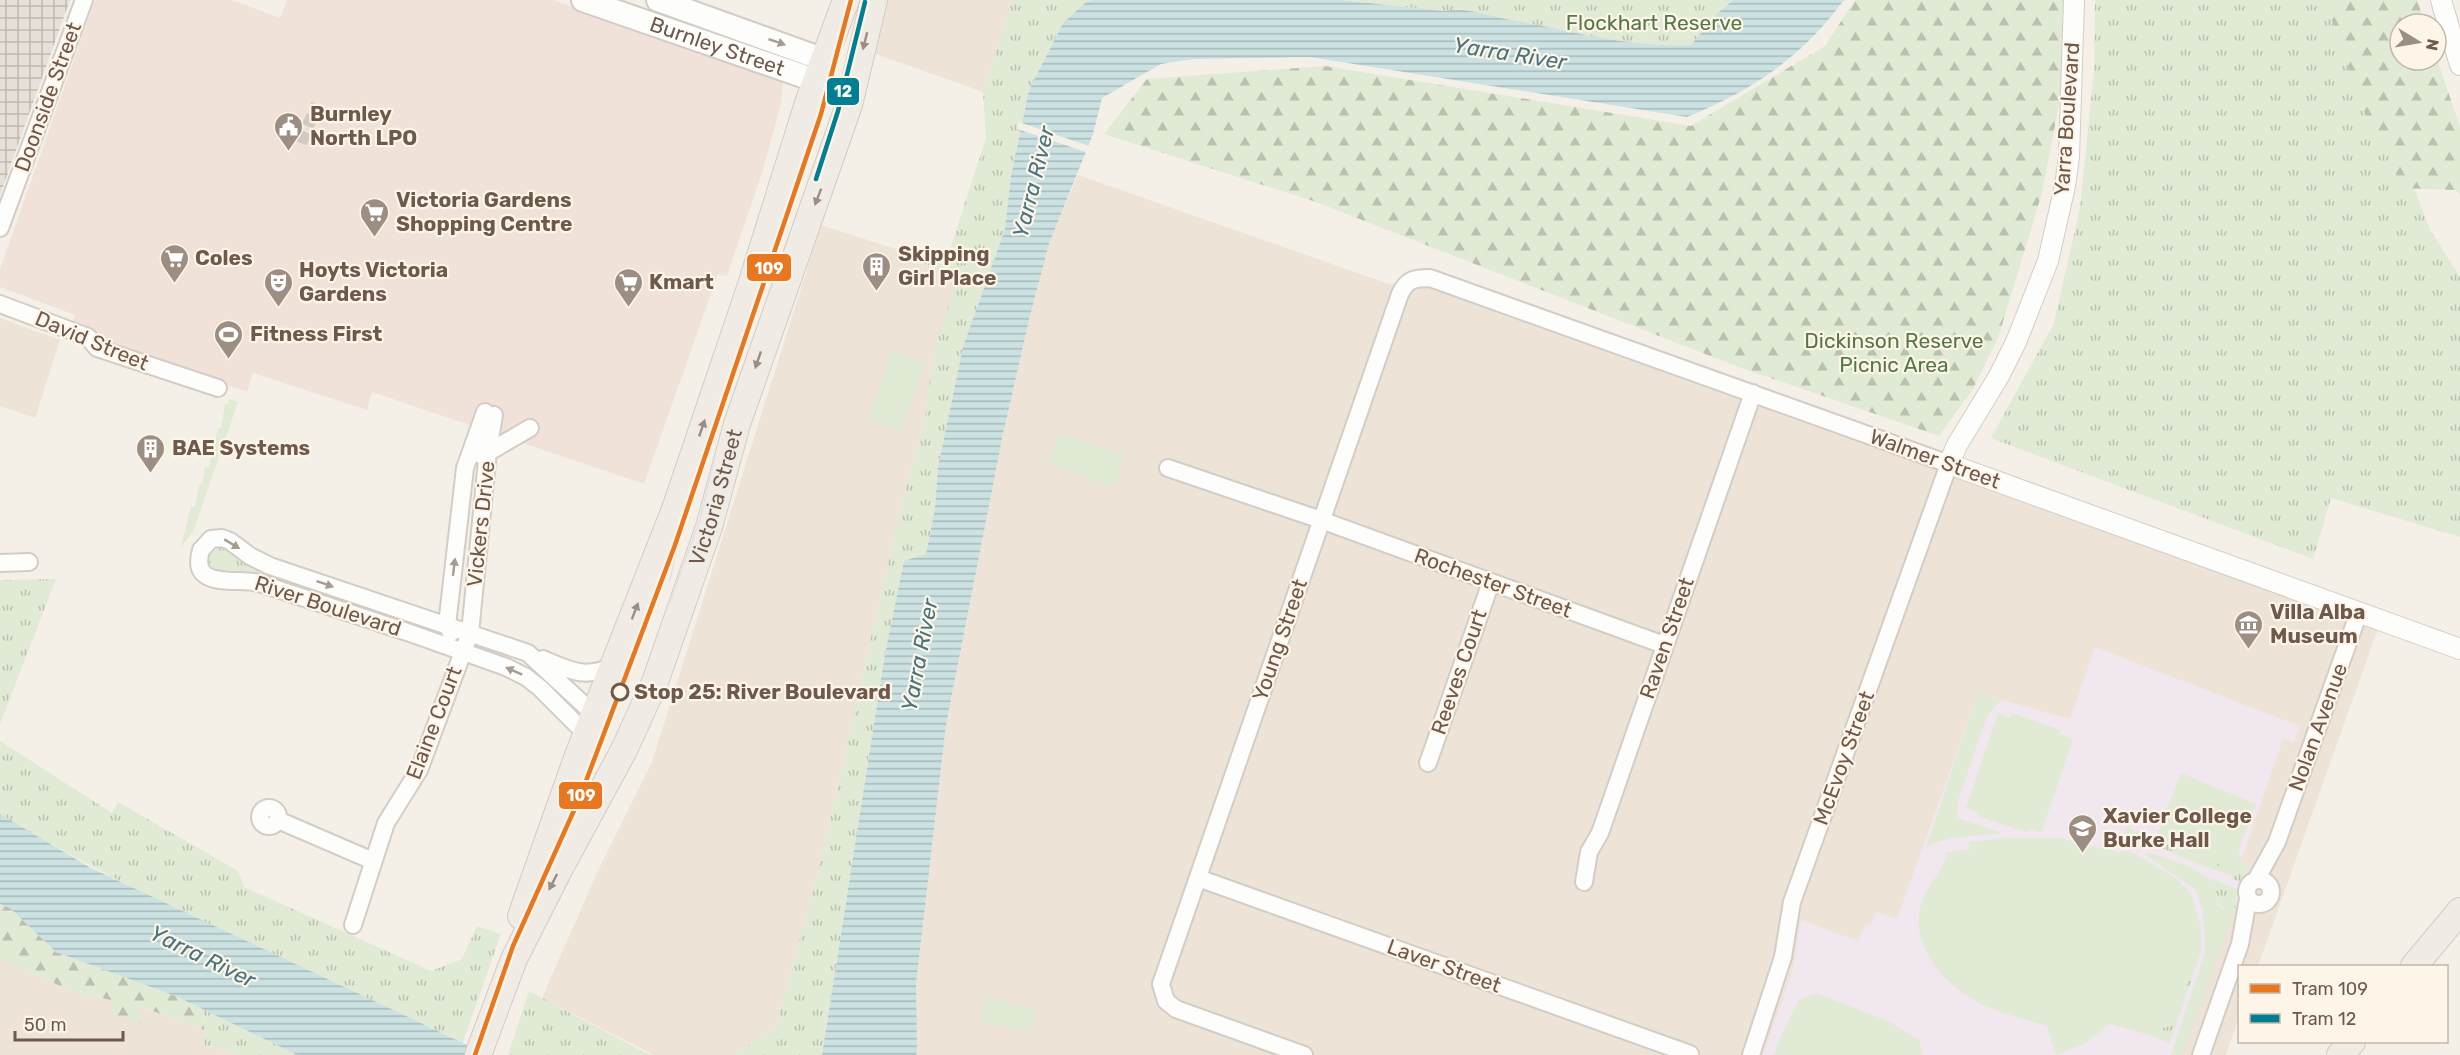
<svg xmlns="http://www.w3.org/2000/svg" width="2460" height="1055" font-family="Rubik,sans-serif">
<defs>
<pattern id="industrial-grid" width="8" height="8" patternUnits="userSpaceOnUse" patternTransform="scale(1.5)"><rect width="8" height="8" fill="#e6e0d9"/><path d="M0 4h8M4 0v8" fill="none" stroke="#bfb9b2"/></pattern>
<pattern id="grass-tufts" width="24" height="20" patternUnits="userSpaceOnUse" patternTransform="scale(1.5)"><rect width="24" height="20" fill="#e0ead4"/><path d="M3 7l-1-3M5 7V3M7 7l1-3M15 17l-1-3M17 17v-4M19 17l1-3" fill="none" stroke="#bac1ae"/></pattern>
<pattern id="forest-firs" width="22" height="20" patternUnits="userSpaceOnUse" patternTransform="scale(1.5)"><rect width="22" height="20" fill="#e0ead4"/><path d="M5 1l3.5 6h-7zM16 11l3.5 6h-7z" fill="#bac1ae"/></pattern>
<pattern id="water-rules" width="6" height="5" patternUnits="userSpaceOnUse" patternTransform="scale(1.5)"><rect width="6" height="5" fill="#cbe1e2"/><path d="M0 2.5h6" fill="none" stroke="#a9b9b9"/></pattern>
</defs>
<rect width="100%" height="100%" fill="#f4f0e8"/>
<!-- residential -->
<path fill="#ede3d6" d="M887 0H1012L983 92 873 53Z
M1078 175 1389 284 1430 278 2381 620 2258 966H2240L2239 1017 2226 1055H916V984L946 725 1002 439 1029 320 1049 244Z
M821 225 908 253 907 259 959 276 933 353 926 412 897 522 819 869 775 1029 732 1055H654L542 998 596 875 652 762Z
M0 318 60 340 35 418 0 406Z
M0 959 74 992 138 1006 204 1030 205 1046 240 1055H0Z"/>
<!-- commercial -->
<path fill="#f1e2d9" d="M95 0H232L280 18 287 0H554L783 83 781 103 764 167 727 276 718 274 644 484 372 392 367 410 253 373 247 392 71 329 75 315 0 287V269Z"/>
<!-- industrial -->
<path fill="url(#industrial-grid)" d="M0 0H70L0 195Z"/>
<!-- education -->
<path fill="#f1e7ef" d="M2095 647 2300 726 2294 742 2283 739 2242 858 2248 870 2182 1055H1763L1793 969 1801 920 1858 941 1866 924 1871 925 1875 912 1897 919 1978 693 2070 719Z"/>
<!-- grass -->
<path fill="url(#grass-tufts)" d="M1012 0H1092L1085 4 1063 23 1029 90 1011 176 1005 229 963 347 938 467 935 509 926 554 904 561 885 654 822 1055H732L775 1029 819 869 897 522 926 412 933 353 958 276 907 258 908 253 945 265 986 138 983 92Z
M1340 0H1733L1718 13 1691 45C1631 48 1571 31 1512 20 1489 16 1467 6 1444 11Z
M2095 0H2340L2430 229 2460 277V537L2331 498 2313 559 1991 438 2054 323 2080 208 2094 70Z
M218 547 227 548 239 559 356 601 358 606 354 608 234 570 216 571 210 565 208 558 212 552Z
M56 579 0 724V580Z
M0 741 112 813 118 802 238 871 244 887 431 971 462 959 477 926 501 934 463 1042C307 971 147 903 0 814Z
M2128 824 2135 832 2145 830 2140 843 2121 846Z
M2152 839 2231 868 2238 852 2248 870 2242 882 2231 879 2232 876C2216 869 2160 853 2152 839Z
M2209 877 2238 890 2235 908 2226 909C2217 904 2214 898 2216 887Z
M2198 949H2201L2200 955 2170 1043 2146 1034 2172 1025Z
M529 991 646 1053 654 1055H508Z
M203 1009 297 1055H240L205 1046Z"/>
<!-- forest -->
<path fill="url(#forest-firs)" d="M1855 0H2079L2042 193 1998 338 1973 389 1939 436 1736 366 1316 202 1104 134 1147 79 1325 66 1691 126 1825 46Z
M2325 0H2417L2425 24H2400V60H2436V56L2460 127V194L2455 190 2401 188 2387 149 2362 108Z
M0 904 10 908 56 952 178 997 203 1009 204 1030 139 1006 140 1023 113 1016 111 1000 74 992 0 959Z"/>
<!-- garden -->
<path fill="#e0ead4" d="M892 350 925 361 902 431 869 420Z
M229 399 238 402 193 532 181 547 191 507H195L199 485 202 484 205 467H209L218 428H221L225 404H228Z
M1059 433 1125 455 1114 487 1048 464Z
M1978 693 2001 700 1987 716 1958 801 1957 818 2003 833C1979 836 1948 835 1926 847Z
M1998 713 2010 718 2012 713 2061 730 2059 734 2073 739 2041 833 2029 829 2027 832 1978 816 1979 812 1966 808Z
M2181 773 2256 804 2231 869 2156 839Z
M2003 838H2059L2118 852 2128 851 2149 862 2178 880 2191 894 2201 928V949L2198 950 2172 1025 2146 1034 2110 1024 2085 1043 2056 1055 2047 1026C2021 1018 1992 1011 1969 997 1941 980 1915 947 1919 914 1923 889 1939 877 1947 856L1946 852 1970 849 1969 842Z
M2148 852C2172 861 2200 866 2216 887 2215 894 2215 908 2225 909 2229 909 2232 908 2235 908L2182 1055H2171L2205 952 2203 912 2195 889 2146 855Z
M1817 993 1890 1022 1919 1040 1923 1055H1774L1779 1040 1799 1000Z
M985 998 1035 1008 1031 1032 980 1022Z"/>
<!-- water -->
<path fill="url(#water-rules)" d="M1092 0H1340L1444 11C1466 6 1489 16 1512 20 1571 31 1631 48 1691 45L1718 13 1733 0H1844C1801 58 1753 90 1687 117L1310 57 1193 59 1161 64 1102 98 1093 134 1049 244 1029 320 1002 439 946 725 916 984 917 1052 916 1055H822L885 654 904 561 926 554 935 509 938 467 963 347 1005 229 1011 176 1029 90 1063 23 1085 3Z
M0 814 91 868 489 1055H297L178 997 56 952 10 908 0 904Z"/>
<!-- pier -->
<path fill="#f4f0e8" d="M1019 122 1092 147 1089 153 1017 129Z"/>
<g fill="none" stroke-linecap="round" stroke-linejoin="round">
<!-- pedestrian-tunnel -->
<path stroke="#d2cac1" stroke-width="12" stroke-dasharray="12 6" stroke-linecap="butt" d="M301 143 317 104"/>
<defs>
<path id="minor" d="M0 228 84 0
M0 304 88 337 97 348 218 388
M482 456 530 428
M1168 468 1321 520 1664 645
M0 563 29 562
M451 633 447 625 465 468 485 412
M543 659C571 671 584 679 614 666
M586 734 540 688 526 677 506 667 410 633 259 583C238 577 189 591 201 550L211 539 222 538 230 541 250 556 270 566 528 653 594 714
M1428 763 1491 582
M260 817a9 9 0 1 1 18 0a9 9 0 1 1-18 0Z
M278 820 373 861
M1198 878 1690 1054
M2247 892a12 12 0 1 1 24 0a12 12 0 1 1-24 0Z
M2256 880 2277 842 2359 612
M1584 882 1589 852 1600 833 1753 393
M353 925 386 823 419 770 470 633 488 451 494 415
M1304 1055 1176 1009 1166 1001 1161 984 1400 294C1407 279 1415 278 1430 278L1949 464 1792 902 1783 957 1751 1055
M2201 1055 2240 944 2248 899"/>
<path id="tertiary" d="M2074 0 2069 157 2065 186 2048 261 2016 342 1999 376 1957 445 1949 464 2460 649
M2441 0 2460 65"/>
<g id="secondary">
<path id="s1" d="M583 0 817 81"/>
<path d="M658 0 825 60"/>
</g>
<g id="primary">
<path d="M521 916 577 758 675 509 750 288 809 100 846 0"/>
<path d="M2414 966 2460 911"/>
<path id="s2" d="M478 1055 514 959 560 868 624 750 655 682 709 527 737 424 849 105 874 0"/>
<path d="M2340 1055 2352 1042"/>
</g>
</defs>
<!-- minor casing -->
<use href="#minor" stroke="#d3cdc6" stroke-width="20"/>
<!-- tertiary casing -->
<use href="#tertiary" stroke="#d3cdc6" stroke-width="22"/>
<!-- secondary casing -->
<use href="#secondary" stroke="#d2ccc4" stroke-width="26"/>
<!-- primary casing -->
<use href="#primary" stroke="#d3cbc6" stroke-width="28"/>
<!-- minor -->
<use href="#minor" stroke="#fdfdfc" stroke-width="16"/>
<!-- tertiary -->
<use href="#tertiary" stroke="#fdfdfc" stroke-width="20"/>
<!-- secondary -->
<use href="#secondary" stroke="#fdfdfc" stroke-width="22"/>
<!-- primary -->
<use href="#primary" stroke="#f0ece5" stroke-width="26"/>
<!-- tram -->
<path stroke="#e3e1e3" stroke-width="1.5" d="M705 465 709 443
M670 581 681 527
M669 605 700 520 715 456"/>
<defs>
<path id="tram-1" d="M475 1055 513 946 580 797 675 545 821 114 851 0"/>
<path id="tram-2" d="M816 179 838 111 865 2"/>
</defs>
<!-- tram-1 casing -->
<use href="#tram-1" stroke="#fdf5e8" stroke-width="9"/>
<!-- tram-2 casing -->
<use href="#tram-2" stroke="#fdf5e8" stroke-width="9"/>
<!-- tram-1 -->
<use href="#tram-1" stroke="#e87722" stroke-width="4.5"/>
<!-- tram-2 -->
<use href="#tram-2" stroke="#007e92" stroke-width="4.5"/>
</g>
<!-- one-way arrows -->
<defs><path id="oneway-solid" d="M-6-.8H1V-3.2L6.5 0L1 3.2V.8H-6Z" transform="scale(1.5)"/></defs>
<g fill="#9c8c82">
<use href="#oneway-solid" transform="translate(865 41) rotate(104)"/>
<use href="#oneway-solid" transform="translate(818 197) rotate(111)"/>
<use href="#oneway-solid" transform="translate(758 360) rotate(109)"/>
<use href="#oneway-solid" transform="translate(702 428) rotate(-71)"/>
<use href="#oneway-solid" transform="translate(635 611) rotate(-69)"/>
<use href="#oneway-solid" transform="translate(553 882) rotate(117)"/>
</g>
<g fill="#a79b92">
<use href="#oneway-solid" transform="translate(777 42) rotate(19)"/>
<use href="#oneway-solid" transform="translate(232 544) rotate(31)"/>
<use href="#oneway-solid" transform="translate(454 567) rotate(-83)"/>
<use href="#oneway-solid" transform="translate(325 584) rotate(19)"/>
<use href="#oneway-solid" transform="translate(514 671) rotate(-156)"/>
</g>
<!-- icons -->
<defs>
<symbol id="civic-pin" viewBox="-11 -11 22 30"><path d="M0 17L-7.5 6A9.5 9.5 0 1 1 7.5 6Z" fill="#9d8e83" stroke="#fdf5e8"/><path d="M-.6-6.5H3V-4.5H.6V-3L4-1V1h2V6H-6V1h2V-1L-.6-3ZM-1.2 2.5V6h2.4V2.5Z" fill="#fff"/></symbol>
<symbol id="supermarket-pin" viewBox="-11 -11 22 30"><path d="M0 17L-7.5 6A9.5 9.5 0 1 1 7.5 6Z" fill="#9d8e83" stroke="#fdf5e8"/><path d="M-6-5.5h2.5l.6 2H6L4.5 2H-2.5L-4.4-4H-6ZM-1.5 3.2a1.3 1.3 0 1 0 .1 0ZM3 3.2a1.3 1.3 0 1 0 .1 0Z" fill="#fff"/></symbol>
<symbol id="building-pin" viewBox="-11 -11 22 30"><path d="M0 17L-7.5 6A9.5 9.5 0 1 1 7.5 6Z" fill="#9d8e83" stroke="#fdf5e8"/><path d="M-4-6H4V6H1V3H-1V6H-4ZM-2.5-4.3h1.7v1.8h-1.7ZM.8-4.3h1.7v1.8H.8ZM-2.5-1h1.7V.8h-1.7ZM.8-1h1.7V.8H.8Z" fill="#fff"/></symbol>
<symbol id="theatre-pin" viewBox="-11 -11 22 30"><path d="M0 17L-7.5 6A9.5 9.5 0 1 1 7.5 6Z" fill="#9d8e83" stroke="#fdf5e8"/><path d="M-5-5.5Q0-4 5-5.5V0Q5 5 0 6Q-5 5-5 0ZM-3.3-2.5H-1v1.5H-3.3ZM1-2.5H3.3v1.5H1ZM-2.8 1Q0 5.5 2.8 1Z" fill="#fff"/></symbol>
<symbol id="stadium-pin" viewBox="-11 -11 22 30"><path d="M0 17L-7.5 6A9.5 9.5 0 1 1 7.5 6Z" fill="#9d8e83" stroke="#fdf5e8"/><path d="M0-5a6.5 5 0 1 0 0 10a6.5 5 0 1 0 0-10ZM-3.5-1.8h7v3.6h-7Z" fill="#fff"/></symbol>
<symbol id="museum-pin" viewBox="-11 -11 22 30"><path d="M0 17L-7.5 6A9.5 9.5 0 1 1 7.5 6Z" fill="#9d8e83" stroke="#fdf5e8"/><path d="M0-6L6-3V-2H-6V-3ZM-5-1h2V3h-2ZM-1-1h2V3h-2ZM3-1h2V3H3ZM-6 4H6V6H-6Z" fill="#fff"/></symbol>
<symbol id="school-pin" viewBox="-11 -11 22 30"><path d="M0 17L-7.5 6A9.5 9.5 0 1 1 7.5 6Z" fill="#9d8e83" stroke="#fdf5e8"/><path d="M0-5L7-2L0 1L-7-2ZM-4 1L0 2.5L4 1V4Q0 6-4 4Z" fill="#fff"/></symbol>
</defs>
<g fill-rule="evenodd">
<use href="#civic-pin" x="272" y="110" width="33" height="45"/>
<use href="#supermarket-pin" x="358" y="196" width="33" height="45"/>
<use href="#supermarket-pin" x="158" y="242" width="33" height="45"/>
<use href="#building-pin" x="860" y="250" width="33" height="45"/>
<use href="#theatre-pin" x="262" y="266" width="33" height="45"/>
<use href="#supermarket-pin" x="612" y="266" width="33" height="45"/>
<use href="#stadium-pin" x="212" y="318" width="33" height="45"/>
<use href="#building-pin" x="134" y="432" width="33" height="45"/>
<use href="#museum-pin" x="2232" y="608" width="33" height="45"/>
<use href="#school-pin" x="2066" y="812" width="33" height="45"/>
</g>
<!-- markers -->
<circle fill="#fdf5e8" stroke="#6e594c" stroke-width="3" cx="620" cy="692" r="8"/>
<g text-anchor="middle" stroke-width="4.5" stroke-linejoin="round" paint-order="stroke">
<!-- park labels -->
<g font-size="21" fill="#557849" stroke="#fdf5e8">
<text x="1654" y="30">Flockhart Reserve</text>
<text x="1894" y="348">Dickinson Reserve<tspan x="1894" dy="24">Picnic Area</tspan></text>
</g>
<!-- street labels -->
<g font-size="21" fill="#6e594c" stroke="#fdf5e8">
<text dy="7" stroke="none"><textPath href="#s1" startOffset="142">Burnley Street</textPath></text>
<text transform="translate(48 97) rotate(-70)" y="7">Doonside Street</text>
<text transform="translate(2067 119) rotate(-86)" y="7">Yarra Boulevard</text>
<text transform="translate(92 341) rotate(23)" y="7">David Street</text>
<text transform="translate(1935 459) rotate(20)" y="7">Walmer Street</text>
<text dy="7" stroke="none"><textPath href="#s2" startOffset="608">Victoria Street</textPath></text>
<text transform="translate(481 524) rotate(-84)" y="7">Vickers Drive</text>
<text transform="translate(1493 583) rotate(20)" y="7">Rochester Street</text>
<text transform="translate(328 606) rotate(18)" y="7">River Boulevard</text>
<text transform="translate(1667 638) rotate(-71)" y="7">Raven Street</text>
<text transform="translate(1280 640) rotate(-71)" y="7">Young Street</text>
<text transform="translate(1459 672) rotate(-71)" y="7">Reeves Court</text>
<text transform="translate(434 723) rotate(-69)" y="7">Elaine Court</text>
<text transform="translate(2318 727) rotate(-70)" y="7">Nolan Avenue</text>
<text transform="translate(1844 758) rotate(-70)" y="7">McEvoy Street</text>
<text transform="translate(1444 966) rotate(20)" y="7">Laver Street</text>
</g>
<!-- poi labels -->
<g font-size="21" font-weight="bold" fill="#6e594c" stroke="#fdf5e8" text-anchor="start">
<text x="310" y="121">Burnley<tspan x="310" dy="24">North LPO</tspan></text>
<text x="396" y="207">Victoria Gardens<tspan x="396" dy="24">Shopping Centre</tspan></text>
<text x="898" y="261">Skipping<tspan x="898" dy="24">Girl Place</tspan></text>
<text x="195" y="265">Coles</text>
<text x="299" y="277">Hoyts Victoria<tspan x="299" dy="24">Gardens</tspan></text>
<text x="649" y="289">Kmart</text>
<text x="250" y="341">Fitness First</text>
<text x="172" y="455">BAE Systems</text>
<text x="2270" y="619">Villa Alba<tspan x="2270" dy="24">Museum</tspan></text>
<text x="2103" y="823">Xavier College<tspan x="2103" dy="24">Burke Hall</tspan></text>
</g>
<!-- stop labels -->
<g font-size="21" font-weight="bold" fill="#6e594c" stroke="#fdf5e8" text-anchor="start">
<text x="634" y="699">Stop 25: River Boulevard</text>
</g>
<!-- water labels -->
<g font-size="22" font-style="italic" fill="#48747f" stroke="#fdf5e8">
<text transform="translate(1510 53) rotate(9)" y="8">Yarra River</text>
<text transform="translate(1033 182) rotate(-76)" y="8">Yarra River</text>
<text transform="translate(919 655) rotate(-79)" y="8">Yarra River</text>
<text transform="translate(203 956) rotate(26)" y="8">Yarra River</text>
</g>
</g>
<g stroke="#fdf5e8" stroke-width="2">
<rect x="826" y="77" width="34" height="29" rx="6" fill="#007e92"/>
<rect x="746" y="253" width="46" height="29" rx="6" fill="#e87722"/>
<rect x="558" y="781" width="45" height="29" rx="6" fill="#e87722"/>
</g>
<g font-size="16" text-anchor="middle" font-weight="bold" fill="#fff">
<text x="843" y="97">12</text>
<text x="769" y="274">109</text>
<text x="581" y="801">109</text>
</g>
<!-- legend -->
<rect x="2238" y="965" width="210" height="78" fill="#fdf5e8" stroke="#c4b7aa" stroke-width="1.5"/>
<rect x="2250" y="984" width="30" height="9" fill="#e87722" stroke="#c4b7aa" stroke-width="1.5"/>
<text x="2292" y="995" font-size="18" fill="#6e594c">Tram 109</text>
<rect x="2250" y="1014" width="30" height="9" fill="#007e92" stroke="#c4b7aa" stroke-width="1.5"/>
<text x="2292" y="1025" font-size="18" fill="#6e594c">Tram 12</text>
<!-- north arrow -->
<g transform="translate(2418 42) rotate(101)"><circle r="28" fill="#fdf5e8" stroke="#c4b7aa" stroke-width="1.5"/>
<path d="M0-4.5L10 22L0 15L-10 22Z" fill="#9d8e83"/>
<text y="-9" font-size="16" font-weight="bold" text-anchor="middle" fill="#6e594c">N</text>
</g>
<!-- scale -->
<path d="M15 1031v9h108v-9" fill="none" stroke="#6e594c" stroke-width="3"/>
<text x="24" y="1031" font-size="18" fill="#6e594c" stroke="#fdf5e8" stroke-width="4.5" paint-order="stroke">50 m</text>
</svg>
